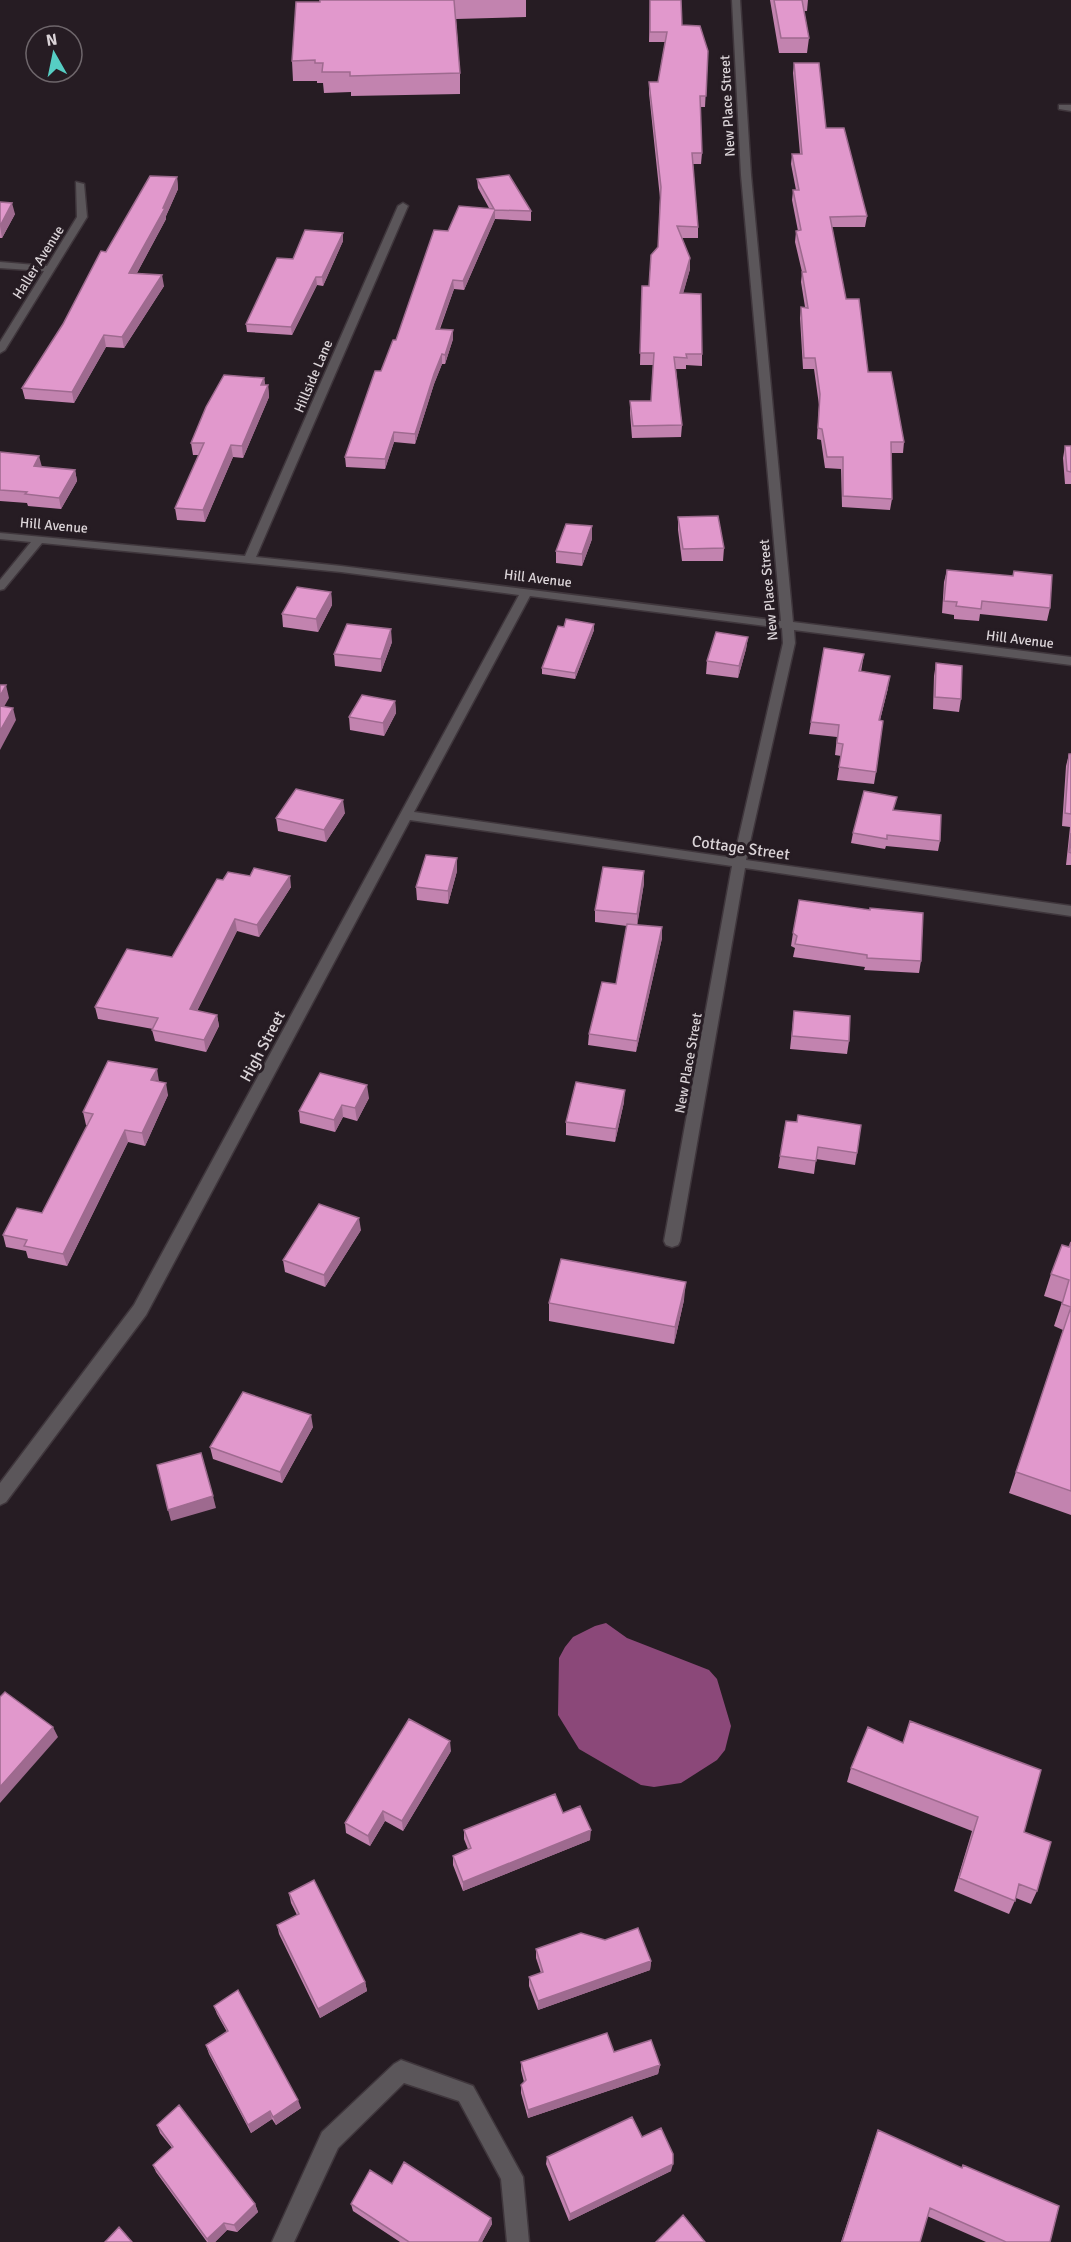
<svg xmlns="http://www.w3.org/2000/svg" width="1071" height="2242" font-family="Signika,sans-serif">
<rect width="100%" height="100%" fill="#261c23"/>
<!-- water -->
<path fill="#8b4879" d="M606 1623 627 1638 709 1670 717 1679 731 1726 725 1750 717 1760 681 1783 654 1787 641 1785 579 1749 558 1715 559 1658 565 1647 573 1637 595 1626Z"/>
<g fill="none" stroke-linecap="round" stroke-linejoin="round">
<defs>
<path id="minor" d="M732 0H740L751 175 793 622 1071 657V665L794 630 795 643 746 860 1071 906V916L745 868 680 1241 678 1245 672 1247 666 1245 664 1241 732 866 410 820 146 1315 6 1502 0 1505V1483L134 1305 519 595 341 572 42 543 4 589 0 590V580L31 542 0 539V533L245 556 398 206 403 203 408 206 256 557 341 566 781 621 741 175ZM530 596 782 628 783 643 734 858 414 812Z
M1059 105H1071V111L1059 109Z
M76 182 84 184 87 217 5 350 0 353V342L44 271 0 268V262L47 266 77 217Z
M401 2060 473 2086 523 2177 529 2242H507L501 2179 459 2101 404 2083 338 2148 294 2242H272L322 2132 394 2064Z"/>
</defs>
<!-- minor casing -->
<use href="#minor" stroke="#3f363c" stroke-width="3"/>
<!-- minor -->
<use href="#minor" fill="#5b565a" fill-rule="evenodd"/>
</g>
<!-- wall -->
<path fill="#c283af" d="M320 0H526V17L456 19 460 73V94L351 96V92L324 93 323 83H317V81H293L292 61Z
M650 0 682 25 708 51 705 107H700L702 153 701 164H693L698 227V238H682L690 258V269L683 293 702 354V366L686 365V369H676L682 425 681 437 632 438 630 413V401H651L653 365H640L642 286H649L658 247 660 198 649 93V82H658L665 42H649Z
M770 0H808L807 11H804L809 38 807 53H779Z
M794 63 826 128 867 216 865 227H832L846 299 868 372 904 442 903 453H891L892 499 890 510 842 507 841 469 825 468 821 440 817 439 819 405 814 369H803L800 318 801 307H805L801 282 802 272 795 242 796 231H798L792 200 793 190H796L791 164 792 154H800L793 73Z
M177 177 178 189 166 216V219L137 273 164 286 124 348 106 347 74 403 25 399 22 388 63 324 106 252Z
M477 179 531 211V221L495 219 464 290 454 289 440 329 453 330V339L445 364H442L434 384 415 444 394 442 385 469 346 467 345 457 381 371 448 231 489 208 478 188Z
M0 202 15 214 2 238H0Z
M343 233V241L323 286 317 285 292 335 247 332 246 324 293 259Z
M264 378 265 385H268L269 397 243 458 233 457 205 522 177 520 175 508 199 455H193L191 443Z
M1065 446H1071V484H1065L1063 458Z
M0 452 41 467 75 470 77 481 61 509 28 506 27 503 0 501Z
M678 517 724 548 723 561H682L678 530Z
M592 539 582 566 556 563V551Z
M947 570 1013 576 1014 571 1050 608 1047 621 980 614 979 621 954 619V615L942 613 944 582Z
M331 592 332 605 318 632 283 627 282 614Z
M594 624V630L575 679 542 674V668L564 627Z
M748 637 746 649 738 678 706 674 707 661Z
M392 642 381 672 335 666 334 654Z
M864 654 861 672 888 688 880 720 876 772 874 784 837 780 841 756 835 755 837 737 809 734 811 722Z
M936 663 961 699 959 712 933 709 934 676Z
M395 701 396 713 384 736 350 730 349 717Z
M1069 754H1071V865H1066L1070 827 1062 826 1066 766Z
M894 810 940 841 938 851 886 846 885 849 851 843 853 833Z
M345 813 326 842 278 831 276 818Z
M457 871 448 904 417 900 416 887Z
M223 880 291 887 259 937 237 931 197 1011 217 1015 219 1026 206 1052 155 1041 152 1030 153 1029 98 1019 95 1007 172 957Z
M644 883 637 925 662 938 636 1052 588 1045 589 1034 616 984 627 926 595 922V910Z
M793 933 921 961 919 973 864 970 865 967 793 957 795 948 791 946Z
M794 1011 849 1041 847 1054 790 1049Z
M159 1081 168 1095 145 1146 128 1142 67 1266 28 1258 26 1251 6 1247 3 1235 42 1213 88 1125H86L83 1112Z
M369 1098 357 1121 343 1117 335 1132 300 1123 299 1111Z
M624 1102 615 1142 566 1135V1122Z
M786 1121 797 1122 857 1153 855 1165 816 1159 814 1174 778 1168Z
M361 1230 325 1287 285 1272 283 1260Z
M1071 1242V1515L1009 1493 1063 1330 1054 1326 1062 1302 1044 1296 1051 1274 1069 1247Z
M684 1300 674 1344 549 1321V1303Z
M313 1427 282 1483 213 1459 210 1447Z
M451 1751 403 1831 385 1821 370 1846 346 1833 345 1823Z
M851 1768 1024 1832 1037 1891 1031 1904 1016 1898 1009 1914 954 1891 972 1831 847 1782Z
M464 1830 590 1840 463 1891 453 1865V1856L468 1849 464 1839Z
M289 1893 365 1982 367 1991 320 2018 279 1934 277 1925 297 1915 291 1903Z
M536 1949 651 1961 650 1970 538 2010 529 1986V1977L541 1973 536 1958Z
M214 2006 301 2108 276 2125 272 2119 251 2133 209 2054 206 2045 227 2032 217 2014Z
M614 2052 660 2065 658 2074 528 2118 521 2093V2085L524 2082 521 2070V2062Z
M157 2125 255 2204 258 2212 237 2232 227 2230 215 2242H207L156 2172 153 2165 172 2148 160 2133Z
M878 2130 961 2168 963 2165 1050 2242H986L927 2216 920 2242H841L875 2138Z
M642 2137 671 2171 569 2221 546 2164 547 2157Z
M392 2184 491 2218 492 2224 482 2242H400L353 2211 351 2204Z"/>
<!-- shaded-wall -->
<path fill="#9e6a8f" d="M177 177 178 189 166 216V219L131 284 129 273 163 208Z
M12 203 15 214 2 238 0 226Z
M495 210V219L464 290 463 281Z
M343 233V241L323 286 322 277Z
M690 258V269L680 305V293Z
M162 275 164 286 124 348 122 337Z
M316 277 317 285 292 335 291 327Z
M453 280 454 289 436 338V329Z
M453 330V339L445 364V355Z
M104 335 106 347 74 403 72 392Z
M442 354V364L434 384 415 444V434L434 374Z
M264 378 266 390 268 385 269 397 243 458 242 446 261 385Z
M394 432V442L385 469V459Z
M231 445 233 457 205 522 203 510Z
M39 456 42 467 34 466Z
M75 470 77 481 61 509 59 498Z
M592 526V539L582 566V554Z
M331 592 332 605 318 632 316 619Z
M594 624V630L575 679V673Z
M391 629 392 642 381 672V659Z
M748 637 746 649 738 678 739 666Z
M890 676 888 688 877 732 879 720Z
M6 685 9 698 0 714V696Z
M395 701 396 713 384 736 383 723Z
M13 708 16 720 0 750V731Z
M343 800 345 813 326 842 324 830Z
M457 858V871L448 904V891Z
M644 871V883L637 927V914Z
M290 876 291 887 259 937 257 925Z
M235 919 237 931 192 1021 190 1009Z
M662 927V938L636 1052 637 1041Z
M217 1015 219 1026 206 1052 204 1040Z
M157 1069 159 1081 151 1080Z
M166 1083 168 1095 145 1146 142 1133Z
M367 1085 369 1098 357 1121 355 1108Z
M625 1090 624 1102 615 1142 616 1129Z
M342 1105 343 1117 335 1132 334 1120Z
M125 1130 128 1142 67 1266 63 1254Z
M359 1218 361 1230 325 1287 324 1275Z
M686 1282 684 1300 674 1344 675 1327Z
M311 1415 313 1427 282 1483 280 1472Z
M213 1496 216 1508 171 1521 168 1510Z
M53 1727 58 1737 0 1803V1787Z
M450 1741 451 1751 403 1831 402 1821Z
M383 1811 385 1821 370 1846 368 1836Z
M591 1830 590 1840 463 1891V1882Z
M651 1961 650 1970 538 2010V2001Z
M365 1982 367 1991 320 2018 318 2009Z
M660 2065 658 2074 528 2118V2110Z
M298 2100 301 2108 276 2125 273 2117Z
M270 2111 272 2119 251 2133 248 2125Z
M673 2164 671 2171 569 2221 570 2214Z
M255 2204 258 2212 237 2232 234 2225Z
M491 2218 492 2224 482 2242H479Z
M224 2223 227 2230 215 2242H208L207 2239Z"/>
<!-- building -->
<path fill="#e198cc" stroke="#9e6a8f" stroke-width="1.5" d="M320 0H454L460 73 350 76V72H322L323 63H315V60L292 61 296 2H320Z
M650 0H681L682 25 700 26 708 51 706 96H700L702 153H692L698 227 677 226 690 258 680 293 701 294 702 354H686L687 358 674 357 682 425 633 426 630 401H651L654 353H640L642 286H649L651 255 658 247 661 187 649 82H658L667 32H650Z
M774 0H802L809 38H781Z
M794 63H819L826 128H844L867 216 830 217 846 299H859L868 372H891L904 442H891L892 499 843 496V457H827L822 429 818 428 820 394 815 358H804L801 307 808 308 802 272H806L796 231 801 230 793 190H799L792 154H802Z
M509 175 531 211 495 210 463 281 453 280 436 329 453 330 445 355 442 354 434 374 415 434 394 432 385 459 345 457 375 371H381L393 340H396L434 230 448 231 459 206 494 209 477 179Z
M150 176 177 177 163 208H165L129 273 162 275 122 337 104 335 72 392 22 388 63 324 101 251 106 252Z
M0 202 12 203 0 226Z
M305 230 343 233 322 277H316L291 327 246 324 277 258 293 259Z
M224 375 264 378 261 385H268L242 446 231 445 203 510 175 508 204 443H191L206 407Z
M1065 446H1071V472L1067 471Z
M0 452 39 456 34 466 75 470 59 498 25 494 27 492 0 490Z
M718 516 724 548 683 549 678 517Z
M566 524 592 526 582 554 556 551Z
M947 570 1013 576 1014 571 1052 575 1050 608 982 601 981 609 956 606 957 602 944 601Z
M297 587 331 592 316 619 282 614Z
M566 619 594 624 575 673 542 668 558 626 564 627Z
M347 624 391 629 381 659 334 654Z
M716 632 748 637 739 666 707 661Z
M824 648 864 654 859 671 890 676 879 720 883 721 876 772 839 767 843 744 837 743 839 725 811 722Z
M936 663 962 666 961 699 935 697Z
M0 685H6L0 696Z
M362 695 395 701 383 723 349 717Z
M0 706 13 708 0 731Z
M1069 754H1071V814L1065 813Z
M296 789 343 800 324 830 276 818Z
M864 791 897 797 893 810 941 815 940 841 887 835V839L853 833Z
M1071 833V853L1069 852Z
M426 855 457 858 448 891 416 887Z
M603 867 644 871 637 914 595 910Z
M254 868 290 876 257 925 235 919 190 1009 217 1015 204 1040 152 1030 158 1018 95 1007 127 949 172 957 217 879 223 880 228 872 250 876Z
M799 900 870 910V908L923 913 921 961 867 958V955L795 944 797 936 793 933Z
M627 924 662 927 637 1041 589 1034 602 982 616 984Z
M794 1011 850 1016 849 1041 792 1036Z
M108 1061 157 1069 151 1080 166 1083 142 1133 125 1130 63 1254 24 1246 27 1240 3 1235 17 1208 42 1213 93 1114 83 1112Z
M320 1073 367 1085 355 1108 342 1105 334 1120 299 1111Z
M576 1082 625 1090 616 1129 566 1122Z
M798 1115 861 1125 857 1153 818 1147 816 1161 780 1156 786 1121 797 1122Z
M319 1204 359 1218 324 1275 283 1260Z
M1071 1242V1491L1016 1472 1071 1307 1062 1304 1069 1280 1051 1274 1062 1245 1069 1247Z
M561 1259 686 1282 675 1327 549 1303Z
M243 1392 311 1415 280 1472 210 1447Z
M201 1453 213 1496 168 1510 157 1465Z
M5 1692 53 1727 0 1787V1697Z
M409 1719 450 1741 402 1821 383 1811 368 1836 345 1823Z
M910 1721 1041 1770 1024 1832 1051 1842 1037 1891 1019 1884 1015 1901 959 1878 978 1817 851 1768 868 1727 903 1743Z
M555 1794 563 1813 580 1806 591 1830 463 1882 453 1856 471 1848 464 1830Z
M314 1880 365 1982 318 2009 277 1925 299 1914 289 1893Z
M638 1928 651 1961 538 2001 529 1977 543 1972 536 1949 581 1933 605 1940Z
M238 1990 298 2100 273 2117 270 2111 248 2125 206 2045 228 2031 214 2006Z
M607 2033 614 2052 651 2040 660 2065 528 2110 521 2085 526 2080 521 2062Z
M179 2105 255 2204 234 2225 224 2223 207 2239 153 2165 173 2147 157 2125Z
M632 2117 642 2137 661 2128 673 2154V2164L570 2214 547 2157Z
M878 2130 962 2168 963 2165 1059 2206 1050 2242H1006L930 2208 920 2242H842Z
M404 2162 491 2218 479 2241 480 2242H409L351 2204 370 2170 392 2184Z
M683 2215 705 2242H656Z
M119 2227 132 2242H105Z"/>
<g text-anchor="middle" stroke-width="6" stroke-linejoin="round" paint-order="stroke">
<!-- far-street labels -->
<g font-size="14" fill="#dbd4d8" stroke="#261c23">
<text transform="translate(727 106) rotate(-93)" y="5">New Place Street</text>
<text transform="translate(38 262) rotate(-58)" y="5">Haller Avenue</text>
<text transform="translate(313 376) rotate(-67)" y="5">Hillside Lane</text>
<text transform="translate(54 525) rotate(5)" y="5">Hill Avenue</text>
<text transform="translate(538 578) rotate(7)" y="5">Hill Avenue</text>
<text transform="translate(768 590) rotate(-95)" y="5">New Place Street</text>
<text transform="translate(1020 639) rotate(7)" y="5">Hill Avenue</text>
<text transform="translate(688 1063) rotate(-80)" y="5">New Place Street</text>
</g>
<!-- street labels -->
<g font-size="16" fill="#dbd4d8" stroke="#261c23">
<text transform="translate(741 847) rotate(8)" y="6">Cottage Street</text>
<text transform="translate(262 1046) rotate(-62)" y="6">High Street</text>
</g>
</g>
<!-- north arrow -->
<g transform="translate(54 54) rotate(351)"><circle r="28" fill="#261c23" stroke="#6e666b" stroke-width="1.5"/>
<path d="M0-4.5L10 22L0 15L-10 22Z" fill="#56cec4"/>
<text y="-9" font-size="16" font-weight="bold" text-anchor="middle" fill="#dbd4d8">N</text>
</g>
</svg>
